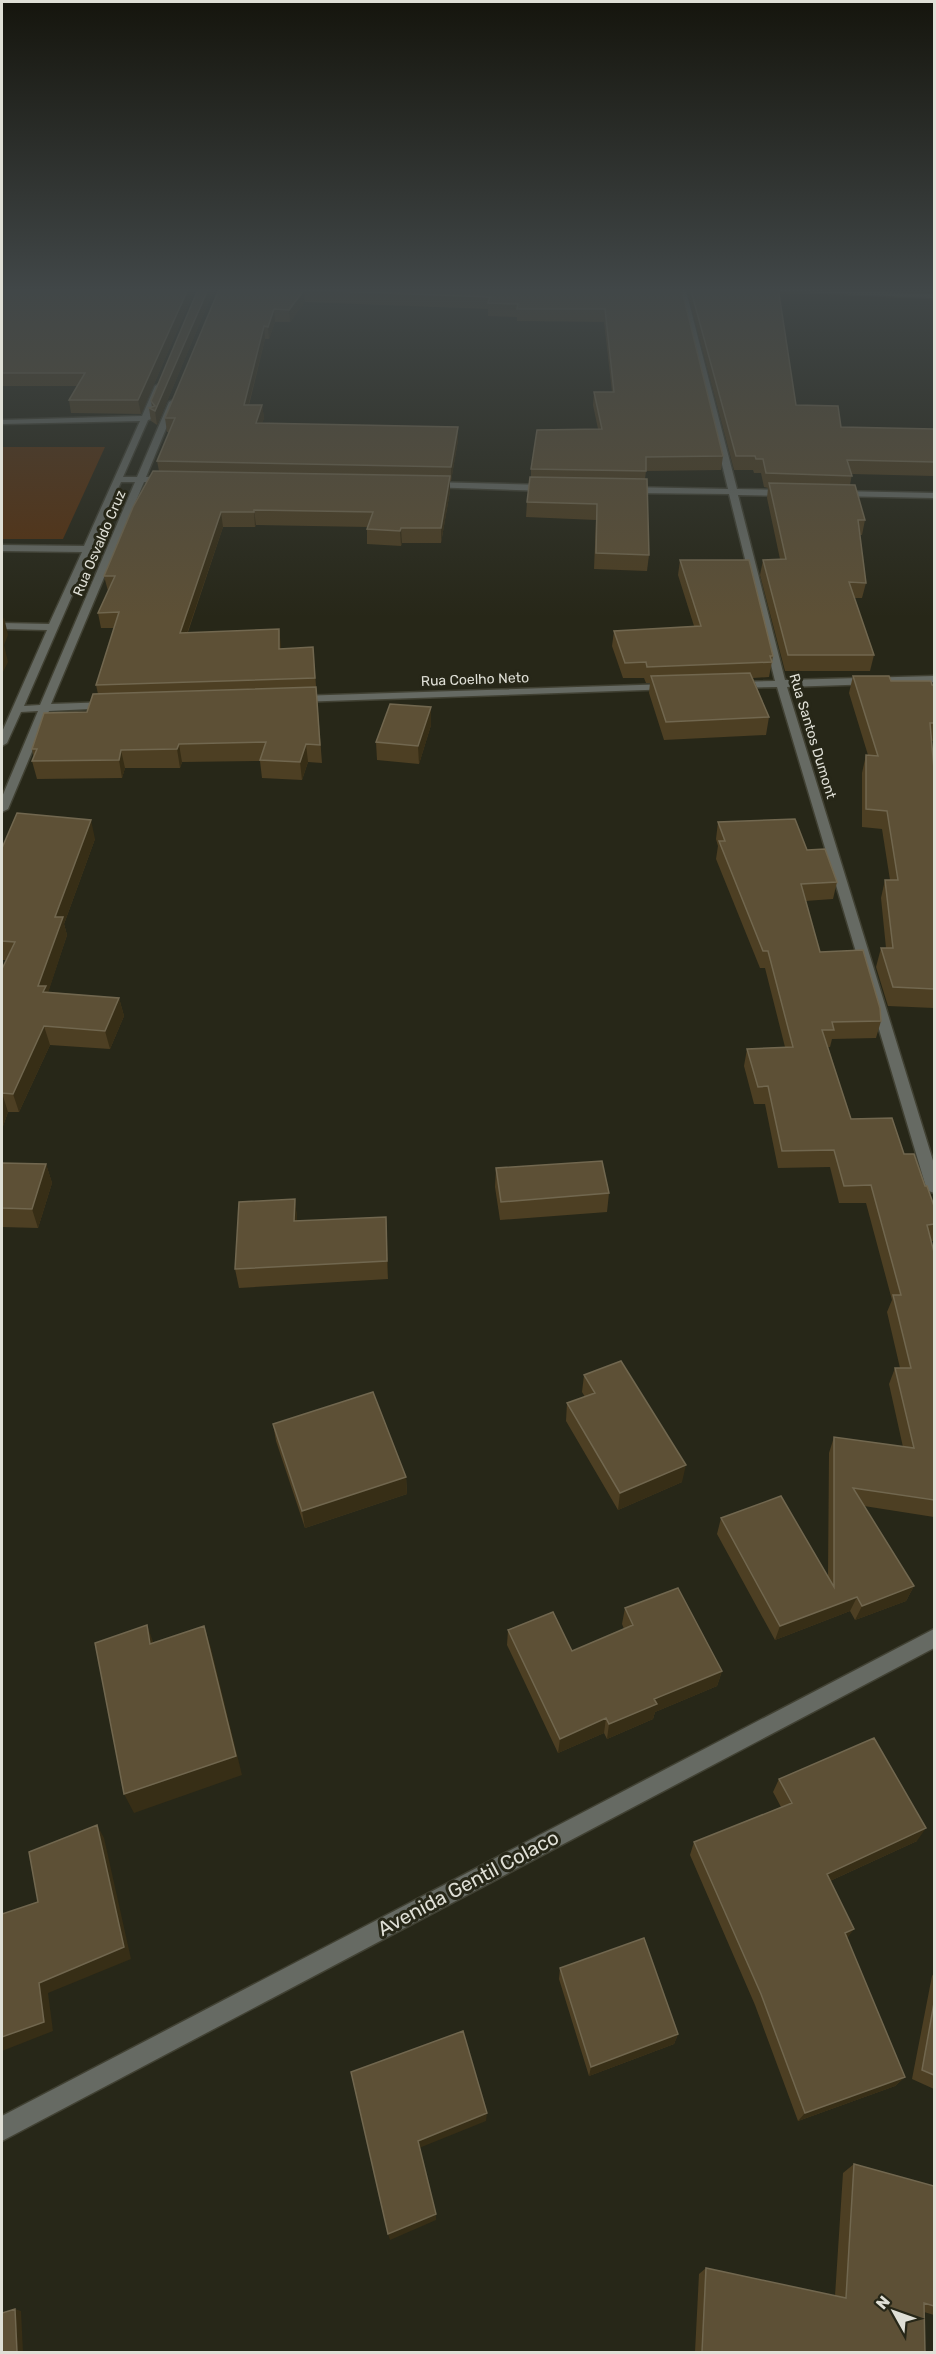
<svg xmlns="http://www.w3.org/2000/svg" width="936" height="2354" font-family="Rubik,sans-serif">
<rect width="100%" height="100%" fill="#272718"/>
<!-- green -->
<path fill="#56310f" d="M2 447H105L63 539H2Z"/>
<g fill="none" stroke-linecap="round" stroke-linejoin="round">
<defs>
<path id="minor" d="M679 287H685L737 489 787 490 791 493 787 496 738 495 785 680 934 676V682L787 687 934 1164V1193L929 1191 926 1187 777 687 736 688 731 685 736 682 775 681 729 494 628 493 624 490 628 487 728 489Z
M732 287 934 294V298L735 289Z
M159 384 163 386 150 416 155 418 148 420 123 477H137L169 402 173 400 177 402 146 477H169L173 480 169 483 144 482 51 704 110 702 115 705 110 708 49 711 8 809 2 812V797L38 711 21 712 7 743 2 746V732L47 630 2 629V623L49 624 82 552 2 551V545L84 546 140 421 2 424V420L142 416 155 386ZM121 482H135L40 705 24 706 91 552 99 549 93 546Z
M430 482 547 485 551 488 547 491 427 487 426 485Z
M838 491 934 493V498L835 496 834 494Z
M670 684 675 687 674 689 298 702 293 699 298 696Z
M934 1629V1648L2 2141V2116Z"/>
</defs>
<!-- minor casing -->
<use href="#minor" stroke="#414133" stroke-width="3"/>
<!-- minor -->
<use href="#minor" fill="#666a63" fill-rule="evenodd"/>
</g>
<!-- wall -->
<path fill="#4d3f23" d="M2 287H196L141 414 71 413 69 400 77 386H2Z
M199 287H215L157 425 151 421 149 408 152 407 151 401Z
M220 287H681L723 456 721 470 646 471 645 479 649 555 647 571 594 569 596 520 526 517 527 502 531 477V469L598 429 593 405 594 392H612L604 322 517 321V317L488 316V309L305 302 290 322H275L269 339H265L249 405H262L264 418 262 423 458 427V440L451 481H450V491L441 543H402L401 546 367 544V529L368 527 256 525 255 527H223L188 632 281 645V649L313 647 322 763 308 762 302 780 262 778 260 761 182 762 180 768H125L122 778 37 779 32 761 34 758 32 749 87 712 98 694 96 685 114 628H101L98 613 108 591 104 576 159 471 157 461 170 432H167L165 418Z
M686 287H778L796 405 841 427 934 429V476L852 474 850 485 865 520 862 535H860L866 583 862 598H854L874 655 870 671H785L760 575 763 560 780 559 767 498 768 488 764 487 761 473H754L753 470H734Z
M918 287H934V292L925 291Z
M680 560 773 656 769 677 753 678 769 717 766 735 664 740 649 693 650 683H646L644 678H623L612 646 614 631 694 626 678 575Z
M853 676 891 681 934 685V741H932L934 769V1008L888 1006 876 967 881 948H886L881 898 885 880H890L882 829 862 827V773L866 755H868L849 693Z
M431 725 419 764 377 760 376 742Z
M718 822 807 850 837 882 833 899 805 901 820 952 881 1021 876 1038 832 1039 830 1047H828L851 1119 904 1154 925 1186 934 1206V1241H931L934 1252V1517L864 1506 914 1586 906 1601 855 1620 850 1611 775 1640 717 1534 721 1518 828 1577 829 1453 834 1437 903 1447 889 1384 895 1368H900L887 1312 892 1300 866 1203H839L830 1167 778 1168 765 1104H754L744 1066 747 1049 785 1047 765 968H760L716 859 718 846 716 839Z
M95 839 64 924 67 935 48 992 119 998 124 1016 110 1049 50 1045 19 1112H8L2 1129V969L6 960H2V848Z
M2 1163 46 1164 52 1183 38 1228 2 1227Z
M496 1168 609 1193 607 1212 500 1220 495 1187Z
M295 1199 297 1221 386 1217 388 1279 239 1288 235 1269Z
M584 1375 682 1482 618 1510 566 1421 567 1403 585 1397 582 1392Z
M273 1424 406 1477 407 1494 305 1528 276 1441Z
M625 1608 722 1671 717 1686 655 1712 653 1719 607 1739 604 1733 558 1753 507 1645 508 1630 572 1651 624 1629 622 1624Z
M779 1779 917 1841 830 1881 847 1939 905 2077 895 2086 798 2121 755 2005 690 1855 694 1842 781 1807 773 1792Z
M560 1968 678 2034 674 2044 589 2076 559 1979Z
M934 1973V2089L912 2079 932 1976Z
M854 2164 934 2186V2315L924 2312 925 2352H695L699 2274 706 2268 835 2296 843 2173Z"/>
<!-- shaded-wall -->
<path fill="#372e16" d="M189 287H196L141 414 138 400Z
M209 287H215L157 425 155 411Z
M304 290 305 302 290 322 289 310Z
M274 309 275 322 269 339 268 327Z
M264 326 265 339 245 418 244 405Z
M262 405 264 418 258 437 256 423Z
M458 427V440L451 481V467Z
M450 476V491L441 543V528Z
M254 510 256 525 255 527 254 512Z
M221 512 223 527 182 648 180 633Z
M401 528 402 543 401 546 400 531Z
M4 617 8 635 4 645 8 662 2 674V623Z
M279 629 281 645 280 665 279 649Z
M431 707V725L419 764 418 746Z
M179 744 182 762 180 768 177 749Z
M306 744 308 762 302 780 300 762Z
M121 750 125 768 122 778 119 760Z
M91 820 95 839 64 924 67 935 48 993 49 1010 38 986 55 917Z
M119 998 124 1016 110 1049 105 1031Z
M44 1026 50 1045 19 1112 13 1094Z
M2 1093 8 1112 2 1129Z
M46 1164 52 1183 38 1228 32 1209Z
M295 1199 297 1218 296 1239 294 1221Z
M386 1217 387 1235 388 1279 387 1261Z
M686 1465 682 1482 618 1510 620 1493Z
M406 1477 407 1494 305 1528 302 1511Z
M914 1586 906 1601 855 1620 862 1606Z
M857 1597 850 1611 775 1640 780 1626Z
M147 1625 155 1647 150 1644Z
M204 1626 211 1648 242 1775 134 1813 124 1794Z
M722 1671 717 1686 655 1712 653 1719 607 1739 609 1724 654 1699Z
M606 1718 604 1733 558 1753 560 1739Z
M97 1825 104 1838 131 1959 48 1993 53 2031 2 2051V2037L39 1983Z
M926 1828 917 1841 819 1886 827 1874Z
M854 1929 846 1940 845 1933Z
M678 2034 674 2044 589 2076 591 2067Z
M905 2077 895 2086 798 2121 805 2113Z
M487 2113 486 2121 419 2148 418 2141Z
M436 2214V2220L390 2240 388 2234Z
M15 2309 21 2311 23 2352H17Z"/>
<!-- building -->
<path fill="#5d5036" stroke="#71674f" stroke-width="1.5" d="M2 287H189L138 400H69L85 373H2Z
M199 287H209L155 411 149 408 155 406 151 401Z
M220 287H681L723 456 646 457V471L531 469 537 430 602 429 594 392H614L605 309H517L518 304 488 303 490 297 304 290 289 310 274 309 268 327 264 326 244 405H262L256 423 458 427 451 467 157 461 175 418H165Z
M690 287H778L796 405 838 406 841 427 934 429V462L847 460 852 476 766 473 763 459H756L755 456H736Z
M153 471 450 476 441 528H401L400 531 367 529 373 512 254 510V512H221L180 633 279 629V649L313 647 315 678 96 685 119 612 98 613 115 576H104L133 507Z
M530 477 647 479 649 555 596 553 597 504 527 502Z
M769 483 855 485 865 520H858L866 583 849 582 874 655H788L763 560 786 559Z
M680 560H749L773 656H770L772 662 647 667 646 662 625 663 614 631 701 626Z
M750 673 769 717 666 722 651 676Z
M853 676H889L891 681H931L932 685H934V723H930L934 769V989L893 987 881 948H893L885 880H898L887 811 866 809V755L878 756Z
M316 687 320 745 306 744 300 762 260 760 266 742 179 744 177 749 121 750 119 760 32 761 37 749H32L44 713 87 712 93 694Z
M390 704 431 707 418 746 376 742Z
M17 813 91 820 55 917H63L38 986H46L43 992 119 998 105 1031 44 1026 13 1094 2 1093V1095V969L15 942 2 941V848Z
M795 819 807 850 825 849 837 882 801 884 820 952 863 950 880 1008 881 1021 832 1022 834 1030H822L851 1119 892 1118 904 1154H914L925 1186H927L934 1206V1224L927 1225 934 1252V1500L853 1488 914 1586 862 1606 857 1597 780 1626 721 1518 781 1496 834 1587V1437L914 1448 895 1368H911L893 1295H901L871 1185 844 1186 834 1150 782 1151 768 1086 758 1087 747 1049 793 1047 768 951H763L719 841H725L718 822Z
M602 1161 609 1193 501 1202 496 1168Z
M2 1163 46 1164 32 1209 2 1208Z
M295 1199 294 1221 386 1217 387 1261 235 1269 239 1202Z
M621 1361 686 1465 620 1493 567 1403 595 1393 584 1375Z
M373 1392 406 1477 302 1511 273 1424Z
M678 1588 722 1671 654 1699 657 1704 609 1724 606 1718 560 1739 508 1630 553 1612 572 1651 633 1625 625 1608Z
M147 1625 150 1644 204 1626 236 1756 124 1794 95 1643Z
M874 1738 926 1828 827 1874 854 1929 845 1933 905 2077 805 2113 761 1994 694 1842 792 1803 779 1779Z
M97 1825 124 1947 39 1983 44 2022 2 2037V1914L38 1902 29 1852Z
M644 1938 678 2034 591 2067 560 1968Z
M934 2003V2075L922 2070Z
M463 2031 487 2113 418 2141 436 2214 388 2234 351 2072Z
M854 2164 934 2186V2306L924 2303 925 2352H702L706 2268 846 2298Z
M15 2309 17 2352H2V2313Z"/>
<!-- sky -->
<linearGradient id="sky" x2="0" y2="1"><stop stop-color="#15150d"/><stop offset="0.47" stop-color="#414748"/><stop offset="1" stop-color="#414748" stop-opacity="0"/></linearGradient>
<rect width="936" height="617" fill="url(#sky)"/>
<g text-anchor="middle" stroke-width="6" stroke-linejoin="round" paint-order="stroke">
<!-- far-street labels -->
<g font-size="14" fill="#dfdfd6" stroke="#272718">
<text transform="translate(99 543) rotate(-67)" y="5">Rua Osvaldo Cruz</text>
<text transform="translate(475 679) rotate(-2)" y="5">Rua Coelho Neto</text>
<text transform="translate(813 736) rotate(73)" y="5">Rua Santos Dumont</text>
</g>
<!-- near-street labels -->
<g font-size="20" fill="#dfdfd6" stroke="#272718">
<text transform="translate(468 1883) rotate(-28)" y="7">Avenida Gentil Colaco</text>
</g>
</g>
<!-- border -->
<rect width="936" height="2354" fill="none" stroke="#dfdfd6" stroke-width="6"/>
<!-- north arrow -->
<g transform="translate(894 2312) rotate(310)" stroke="#272718" stroke-width="4.5" paint-order="stroke">
<path d="M0-4.5L10 22L0 15L-10 22Z" fill="#dfdfd6"/>
<text y="-9" font-size="16" font-weight="bold" text-anchor="middle" fill="#dfdfd6">N</text>
</g>
</svg>
